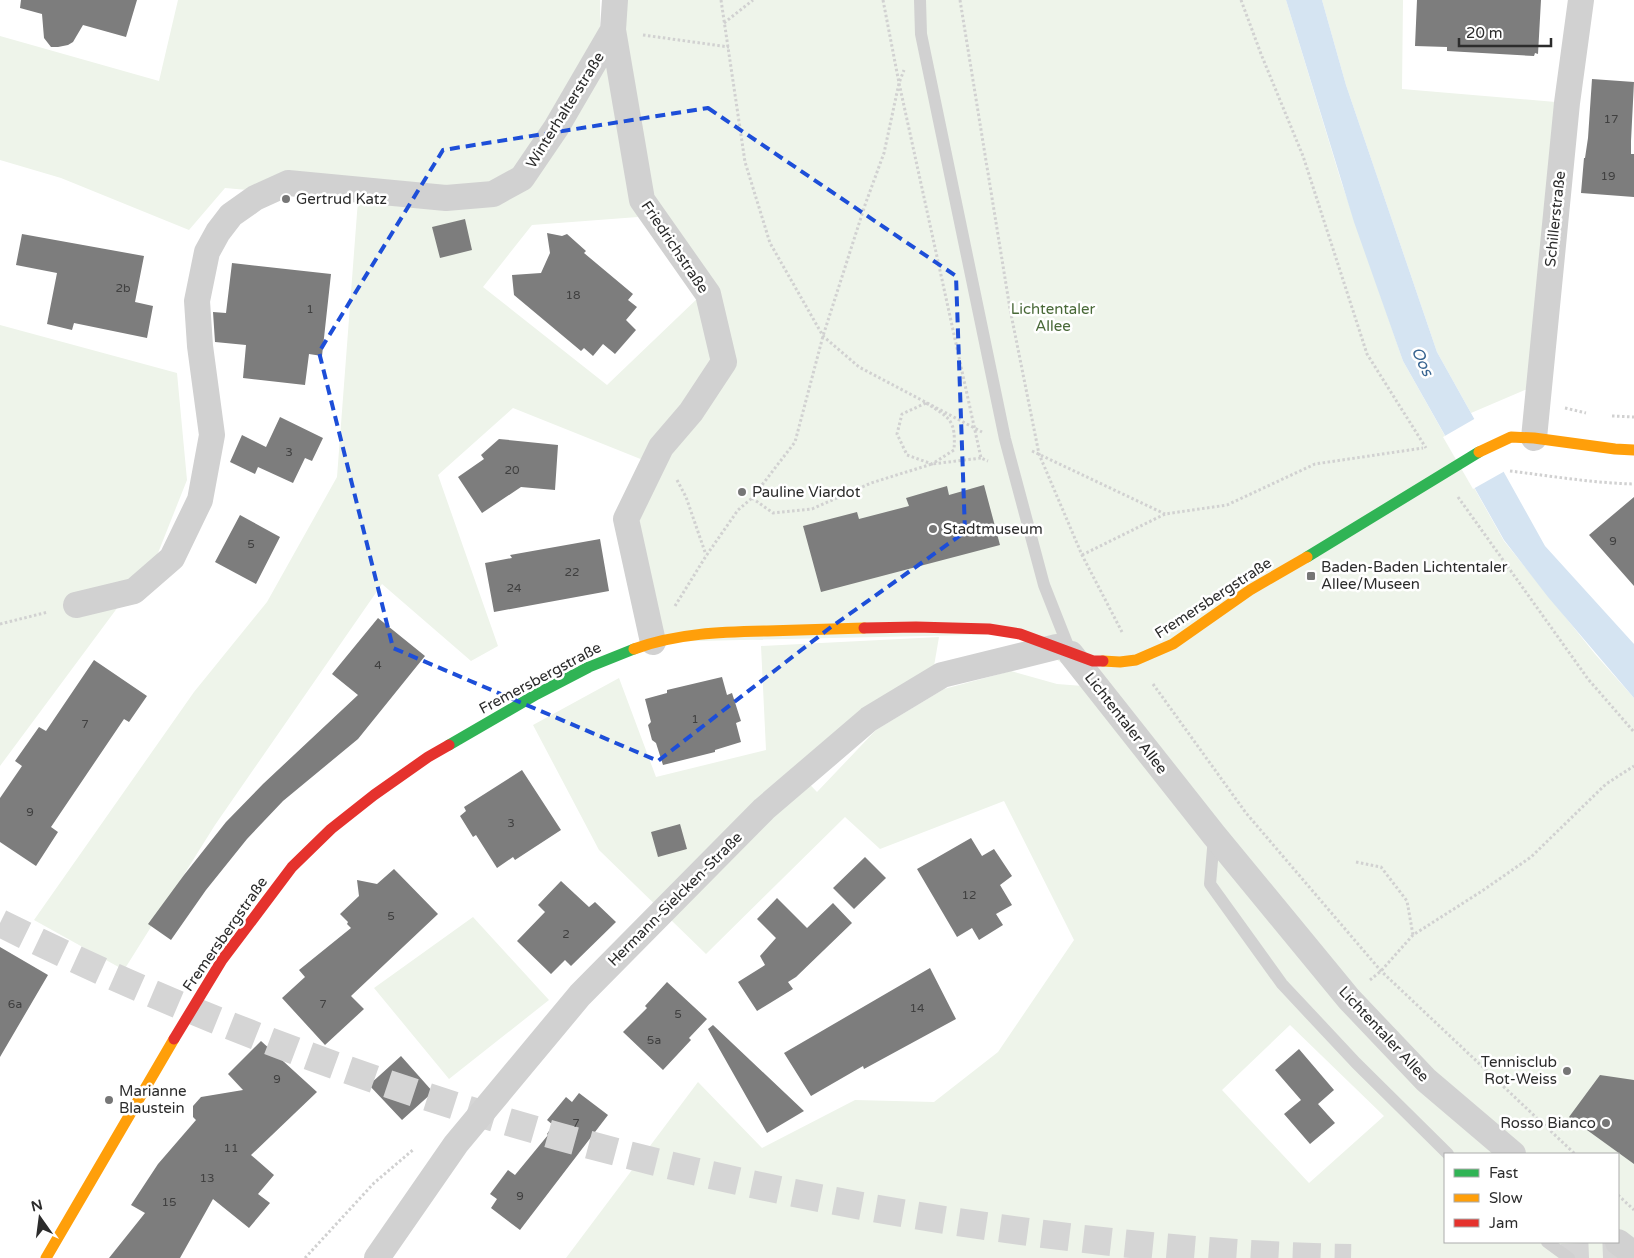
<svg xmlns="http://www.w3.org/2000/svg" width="1634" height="1258" font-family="'Varela Round',sans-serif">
<rect width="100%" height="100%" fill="#fff"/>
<!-- green -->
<path fill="#eef4ea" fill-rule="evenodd" d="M178 0H600V29L628 181 638 217 532 225 483 287 607 385 701 295 721 360 648 462 513 408 438 475 498 646 471 661 382 584 215 825 124 970 34 920 194 692 267 602 337 477 358 200 225 188 189 230 61 178 0 160V36L159 81Z
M614 0H1286L1341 181 1403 361 1504 541 1595 654 1634 698V1258H566L698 1082 762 1148 855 1100 934 1102 998 1052 1074 940 1004 801 880 849 845 817 706 954 599 850 533 725 619 678 656 777 766 750 761 646 939 637 933 672 796 770 817 792 876 730 944 689 1011 671 1057 684 1096 687 1020 634 653 642 626 519 724 362 708 294 642 200ZM1290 1025 1384 1116 1309 1183 1222 1090ZM1445 1154H1618V1242H1445Z
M1322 0H1403L1402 89 1567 103 1539 384 1471 413 1437 352 1346 85Z
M0 325 177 373 187 480 158 553 0 766Z
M473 917 549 1000 449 1079 374 988Z"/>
<!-- water -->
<path fill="#d5e4f2" d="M1286 0H1322L1346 85 1437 352 1545 546 1634 644V698L1548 597 1504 540 1403 361 1354 222Z"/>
<!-- pier -->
<path fill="#fff" d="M1476 418 1505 471 1473 489 1443 437Z"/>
<!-- building -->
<path fill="#7d7d7d" d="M21 0H137L126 37 83 25 73 42 68 45 58 47H51L44 38 42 14 20 8Z
M1417 0H1541L1538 54 1535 53 1534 56 1447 51V47L1415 46Z
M1592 79 1634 82 1631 141V154H1634V197L1581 193 1584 158H1585L1588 138Z
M465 219 472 250 440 258 432 227Z
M547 233 562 236 567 234 586 251 584 253 633 294 628 300 637 307 626 320 636 330 615 354 603 344 593 356 584 348 581 351 514 295 512 275 541 273 550 253Z
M22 234 144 256 135 302 153 306 147 338 74 323 72 330 47 324 57 273 16 265Z
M232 263 331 274 322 356 309 354 305 385 243 378 246 345 215 342 213 312 226 313Z
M280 417 323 438 312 461 305 458 293 483 258 467 255 474 230 462 242 435 266 447Z
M499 439 558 445 555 490 521 487 482 513 458 477 484 459 481 455Z
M984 485 1000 545 821 592 803 526 857 512 859 519 909 506 906 498 947 486 949 495Z
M1634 497V586L1589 535Z
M240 515 280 537 256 584 215 562Z
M600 539 609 591 494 612 485 563 512 558 510 555Z
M378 618 425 656 358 739 283 801 247 839 206 890 171 940 148 924 184 875 226 822 263 784 358 695 332 674Z
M94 660 147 696 129 722 124 719 51 827 58 832 36 866 0 842V798L22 766 15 761 39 727 46 731Z
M722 677 727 695 732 693 740 718 741 721 736 723 741 742 715 750V752L663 765 656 743 652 740 648 725 651 722 645 699 667 693V690Z
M522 770 561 830 515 860 513 857 497 868 476 835 473 837 460 816 466 811 464 807Z
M680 824 687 849 658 857 651 832Z
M971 838 982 856 994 849 1012 876 1000 885 1012 905 996 914 1003 925 979 940 972 928 957 937 917 869Z
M865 857 886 878 854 909 833 888Z
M394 869 438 914 351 996 364 1009 325 1045 282 998 305 977 299 970 351 928 347 924 348 922 340 914 359 896 357 880 377 884Z
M561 881 589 907 595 902 616 922 571 966 565 960 551 974 517 941 545 912 538 905Z
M777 898 807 928 833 903 852 923 796 977 788 982 793 989 757 1011 738 982 765 965 760 956 776 938 757 919Z
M0 947 48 975 0 1057Z
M930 968 956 1019 864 1069 863 1066 811 1096 784 1053Z
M667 982 707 1019 689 1038 691 1040 663 1070 623 1032 647 1008 645 1006Z
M713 1025 804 1111 767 1133 708 1029Z
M261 1041 317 1092 251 1155 274 1175 258 1194 270 1203 249 1228 213 1199 180 1258H109L145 1213 131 1205 158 1164 196 1120 193 1117V1106L201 1097 243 1090 228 1074Z
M1299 1049 1334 1090 1318 1104 1335 1123 1310 1144 1284 1114 1301 1100 1275 1070Z
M401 1056 433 1092 402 1120 369 1085Z
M1600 1075 1634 1080V1164L1569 1117Z
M579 1093 608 1115 520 1230 491 1208 497 1199 490 1194 508 1170 515 1175 548 1135 547 1134 553 1125 547 1120 566 1097 572 1102Z"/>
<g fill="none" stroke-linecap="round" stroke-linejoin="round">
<!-- primary-tunnel -->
<path stroke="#d5d5d5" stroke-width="28" stroke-dasharray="28 14" stroke-linecap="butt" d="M0 923C322 1083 672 1185 1028 1232 1135 1246 1243 1256 1351 1258
M1561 1258 1634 1255"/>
<!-- path -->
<path stroke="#d1d1d1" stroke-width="3" stroke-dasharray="2.5 2.5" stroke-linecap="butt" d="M721 0 745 162 770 243 823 336 859 367 982 432
M883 0 899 83 981 458 988 461
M960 0 1010 309 1039 454 1082 555 1122 632
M1241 0 1261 54 1303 156 1367 354 1426 448
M724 23 753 0
M643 35 729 47
M926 403C950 418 956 420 954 450L932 464 907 455 897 434 902 414Z
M1565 408 1586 413
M1612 416 1634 417
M1032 451 1165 514
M1510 471C1551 476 1593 483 1634 484
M677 480 686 497 706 555
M1458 497 1588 679 1634 732
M752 498 773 513 812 509 871 483 932 464 981 458
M1082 555 1165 514 1227 505 1315 464 1423 448
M675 606 706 556 738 510 752 498 795 442 823 336 865 205 884 153 899 83 904 70
M0 624 48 612
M1153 684 1246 813 1381 971 1575 1154
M1356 862 1381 867 1407 901 1413 935
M1370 980 1381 971 1413 935 1482 891 1531 857 1606 784 1634 766
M1618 1195 1634 1210
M305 1258 374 1183 414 1149"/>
<!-- lane -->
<path stroke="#d1d1d1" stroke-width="12" d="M920 0 921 34 1005 439 1044 585 1070 651
M1214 837 1210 884 1282 984 1356 1063 1448 1154
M1547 1242 1569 1258"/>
<!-- street -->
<path stroke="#d1d1d1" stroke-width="26" d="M615 0 613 30 642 200 708 294 724 362 691 412 661 447 626 519 653 642
M1534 438 1567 103 1581 0
M76 605 134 591 172 558 200 500 212 435 200 346 197 301 207 252 218 232 231 215 255 198 288 183 446 198 493 194 522 178 556 128 613 30
M1071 654 1214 835 1349 999 1426 1080 1513 1154
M1618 1242 1634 1254
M377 1258 456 1144 580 995 764 809 869 719 942 675 1056 647"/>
<!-- fast -->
<path stroke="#30b455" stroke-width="11" d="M1307 557 1479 452
M449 745 537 694 589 667 634 649"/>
<!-- slow -->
<path stroke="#ff9f0a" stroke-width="11" d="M1479 452 1511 437 1534 438 1615 449 1634 450
M634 649C677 633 722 632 767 631 799 630 832 629 864 628
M1103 661 1120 662 1136 660 1173 644 1250 590 1307 557
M46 1258 174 1039"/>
<!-- jam -->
<path stroke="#e5322d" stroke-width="11" d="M864 628 916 627 989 629 1020 634 1093 661H1103
M174 1039 222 960 292 867 331 829 374 795 428 757 449 745"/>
</g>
<!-- marked area -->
<path fill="none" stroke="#1d4ed8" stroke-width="4" stroke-dasharray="10 6" stroke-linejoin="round" d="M708 108 956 276 965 532 831 627 658 761 393 648 319 352 443 150Z"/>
<!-- markers -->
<g fill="#767676" stroke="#fff" stroke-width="2">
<circle cx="286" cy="199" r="5"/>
<circle cx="742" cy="492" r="5"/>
<circle cx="933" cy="529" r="5"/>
<rect x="1306" y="571" width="10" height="10" rx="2.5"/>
<circle cx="1567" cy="1071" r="5"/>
<circle cx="109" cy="1100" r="5"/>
<circle cx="1606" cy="1123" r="5"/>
</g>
<g text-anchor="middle" stroke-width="5" stroke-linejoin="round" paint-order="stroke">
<!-- number labels -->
<g font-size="12" fill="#404040">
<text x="1611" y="123">17</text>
<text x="1608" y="180">19</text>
<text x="123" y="292">2b</text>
<text x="573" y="299">18</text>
<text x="310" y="313">1</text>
<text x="289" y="456">3</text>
<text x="512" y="474">20</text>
<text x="1613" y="545">9</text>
<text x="251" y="548">5</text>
<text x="572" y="576">22</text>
<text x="514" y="592">24</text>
<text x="378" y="669">4</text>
<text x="695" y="723">1</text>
<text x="85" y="728">7</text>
<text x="30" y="816">9</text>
<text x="511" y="827">3</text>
<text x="969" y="899">12</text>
<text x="391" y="920">5</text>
<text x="566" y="938">2</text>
<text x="15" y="1008">6a</text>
<text x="323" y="1008">7</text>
<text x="917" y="1012">14</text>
<text x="678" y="1018">5</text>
<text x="654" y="1044">5a</text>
<text x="277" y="1083">9</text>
<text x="576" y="1127">7</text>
<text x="231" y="1152">11</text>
<text x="207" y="1182">13</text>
<text x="520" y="1200">9</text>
<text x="169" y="1206">15</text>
</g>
<!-- street labels -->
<g font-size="15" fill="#2c2c2c" stroke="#fff">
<text transform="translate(565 110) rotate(-58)" y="5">Winterhalterstraße</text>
<text transform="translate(1555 219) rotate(-84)" y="5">Schillerstraße</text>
<text transform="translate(675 247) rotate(56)" y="5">Friedrichstraße</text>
<text transform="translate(1213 598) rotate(-33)" y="5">Fremersbergstraße</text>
<text transform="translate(540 678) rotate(-28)" y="5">Fremersbergstraße</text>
<text transform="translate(1126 723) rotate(52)" y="5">Lichtentaler Allee</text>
<text transform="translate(675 899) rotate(-45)" y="5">Hermann-Sielcken-Straße</text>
<text transform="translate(225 934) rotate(-55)" y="5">Fremersbergstraße</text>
<text transform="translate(1384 1034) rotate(47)" y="5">Lichtentaler Allee</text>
</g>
<!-- poi labels -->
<g font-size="15" fill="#2c2c2c" stroke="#fff" text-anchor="start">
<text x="296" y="204">Gertrud Katz</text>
<text x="752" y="497">Pauline Viardot</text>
<text x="943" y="534">Stadtmuseum</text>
<text x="1321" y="572">Baden-Baden Lichtentaler<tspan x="1321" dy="17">Allee/Museen</tspan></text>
<text x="1557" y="1067" text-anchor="end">Tennisclub<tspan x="1557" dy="17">Rot-Weiss</tspan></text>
<text x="119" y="1096">Marianne<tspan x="119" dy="17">Blaustein</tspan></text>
<text x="1596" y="1128" text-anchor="end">Rosso Bianco</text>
</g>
<!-- park labels -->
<g font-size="15" fill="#496938" stroke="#fff">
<text x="1053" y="314">Lichtentaler<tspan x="1053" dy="17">Allee</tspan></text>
</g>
<!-- water labels -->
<g font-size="16" font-style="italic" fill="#376491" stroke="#fff">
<text transform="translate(1423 361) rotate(65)" y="6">Oos</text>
</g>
</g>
<!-- legend -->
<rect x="1444" y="1153" width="175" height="90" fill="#ffffff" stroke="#ababab"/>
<rect x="1454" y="1169" width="25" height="8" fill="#30b455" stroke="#ababab"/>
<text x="1489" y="1178" font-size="15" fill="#2c2c2c">Fast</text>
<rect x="1454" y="1194" width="25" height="8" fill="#ff9f0a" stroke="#ababab"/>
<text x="1489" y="1203" font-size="15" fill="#2c2c2c">Slow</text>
<rect x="1454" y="1219" width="25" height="8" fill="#e5322d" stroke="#ababab"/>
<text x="1489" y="1228" font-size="15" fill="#2c2c2c">Jam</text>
<!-- north arrow -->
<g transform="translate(40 1218) rotate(346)" stroke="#ffffff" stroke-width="4" paint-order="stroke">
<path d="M0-4L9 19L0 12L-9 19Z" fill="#2c2c2c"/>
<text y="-8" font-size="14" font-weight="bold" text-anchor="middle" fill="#2c2c2c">N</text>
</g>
<!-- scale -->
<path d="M1459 38v8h92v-8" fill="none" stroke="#2c2c2c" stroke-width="2.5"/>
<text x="1466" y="38" font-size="15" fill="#2c2c2c" stroke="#ffffff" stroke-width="4" paint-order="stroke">20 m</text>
</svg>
